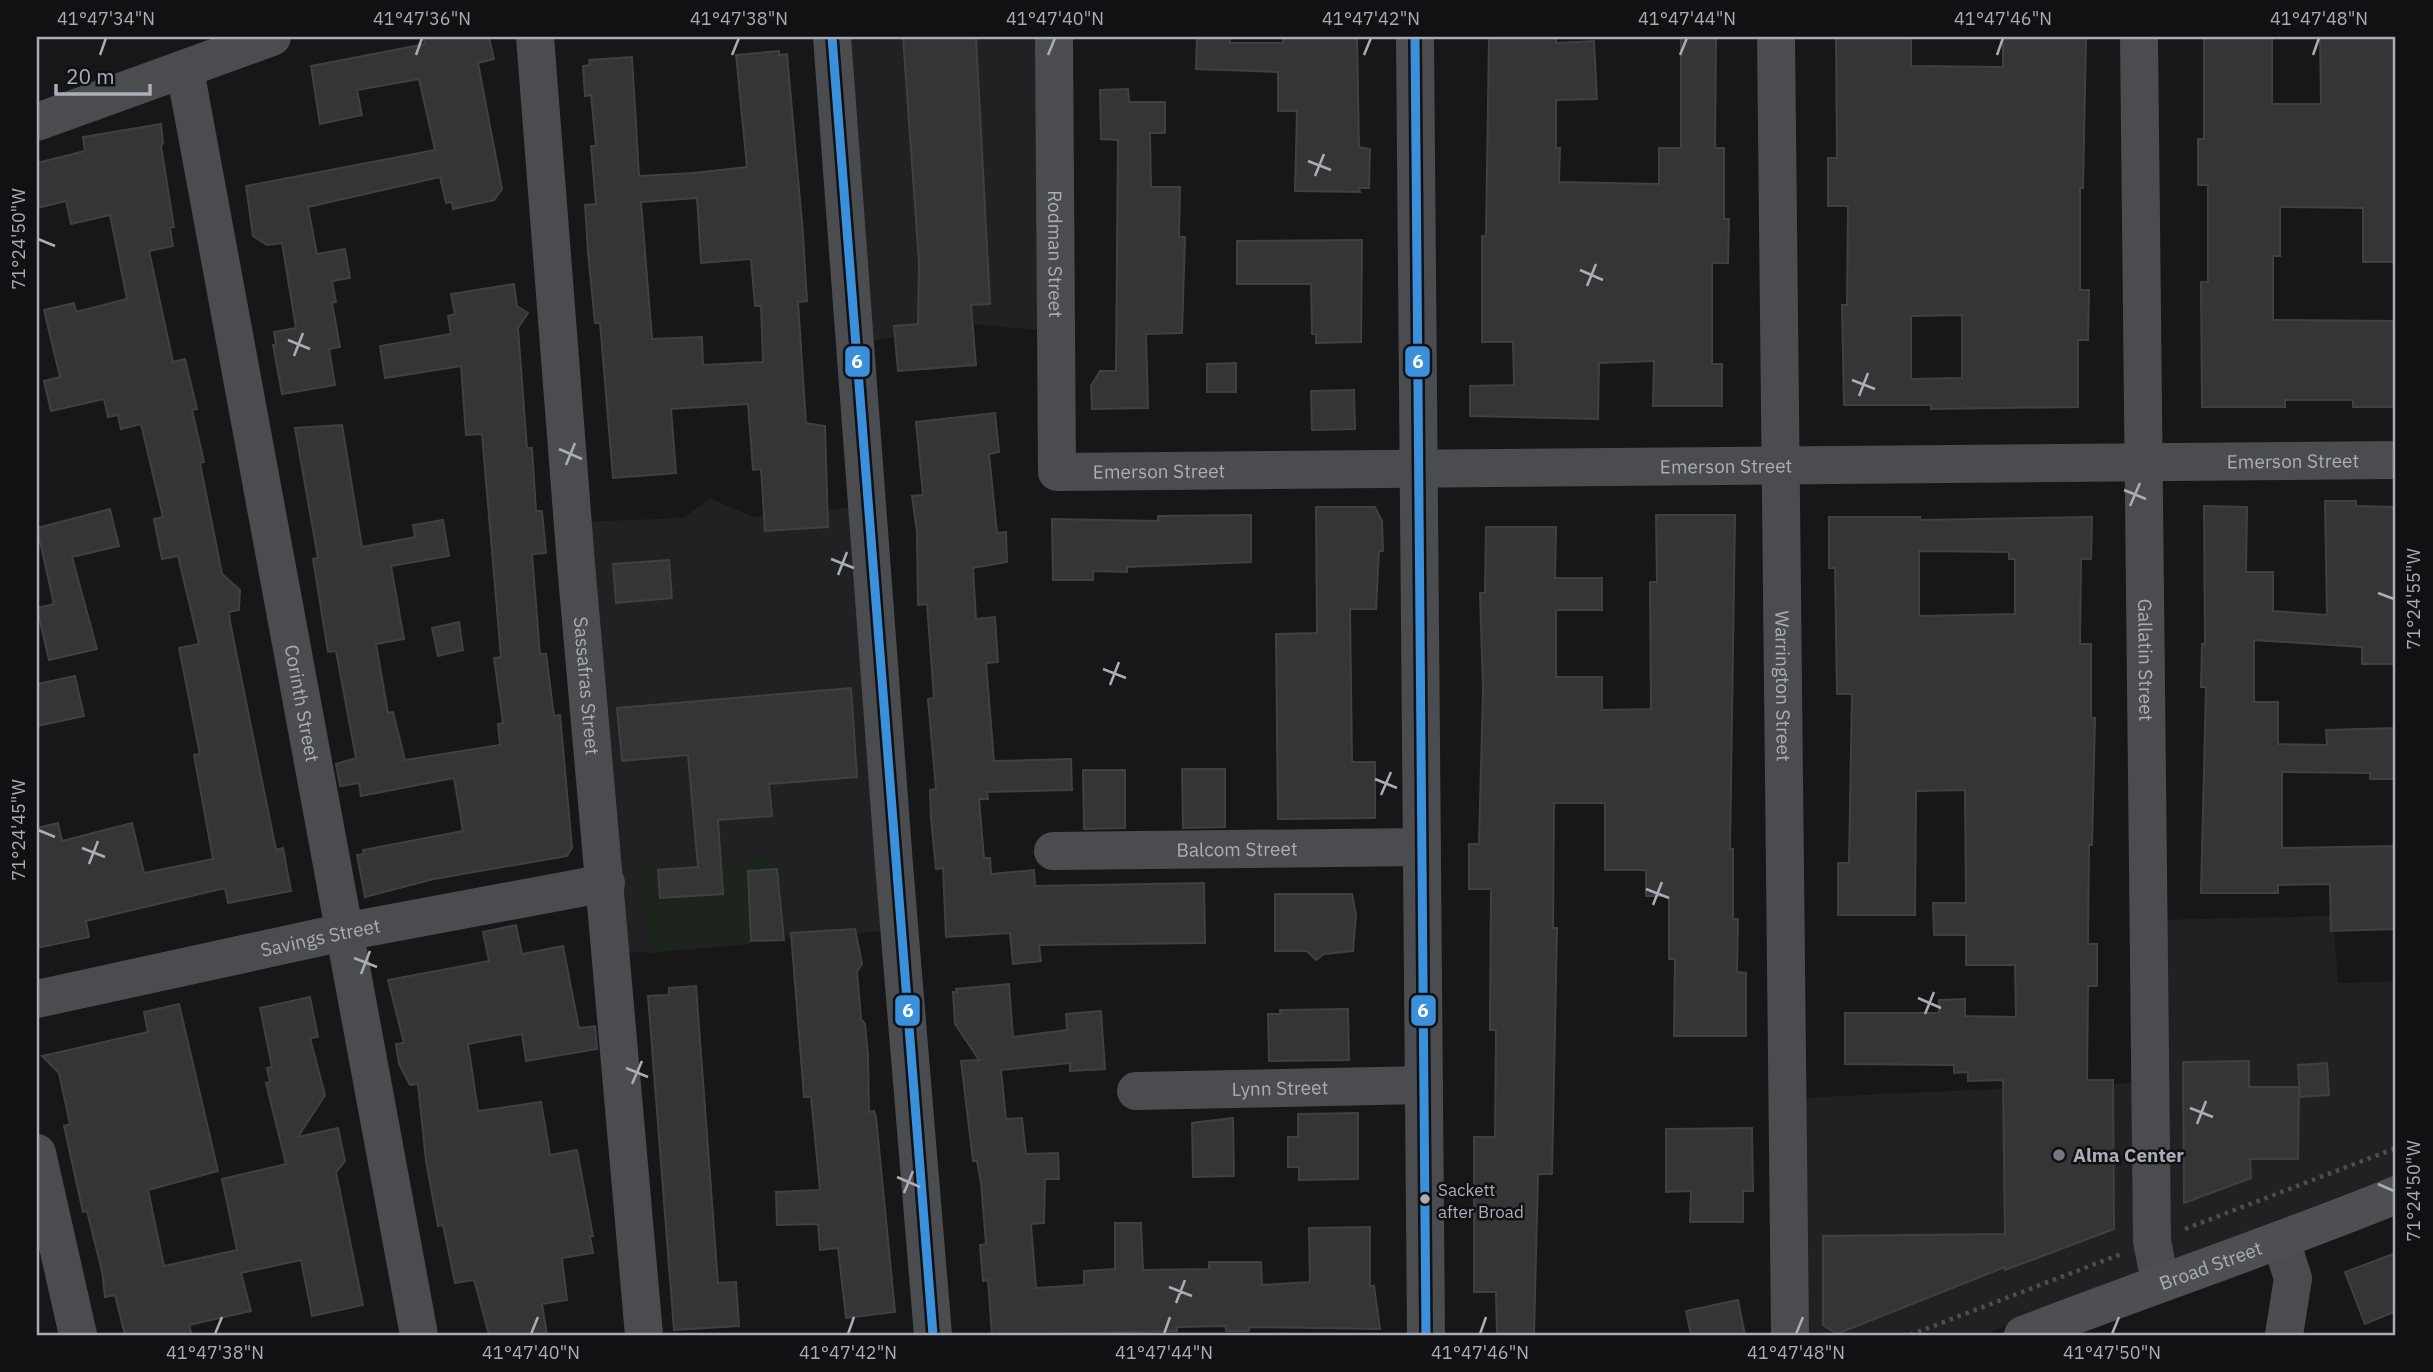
<svg xmlns="http://www.w3.org/2000/svg" width="2433" height="1372" font-family="'IBM Plex Sans',sans-serif">
<rect width="100%" height="100%" fill="#171717"/>
<!-- built -->
<path fill="#212123" d="M831 37H1045L1047 331 972 324 858 343Z
M710 498 753 517 864 506 891 930 793 940 769 924 732 923 683 950 605 954 576 522 683 518Z
M2333 916 2338 983 2396 982V1175L1983 1335H1771L1777 1099 2147 1082 2157 920Z"/>
<!-- green -->
<path fill="#1d241e" d="M780 857 783 905 748 908 750 944 648 953 641 868Z"/>
<!-- building -->
<path fill="#353536" stroke="#3f4043" stroke-width="2" fill-rule="evenodd" d="M423 37H489L494 59 478 63 502 189 494 200 453 209 452 202 446 203 440 177 308 207 317 254 345 249 350 278 332 281 336 302 332 303 340 347 329 349 335 385 282 394 273 345 276 344 274 332 296 328 282 243 267 245 253 236 246 186 435 150 419 79 357 90 362 115 320 124 311 66 425 44Z
M903 37H976L990 304 971 305 976 365 898 371 894 326 918 324 919 262Z
M1197 37H1230V43H1283V37H1357L1359 147 1370 149 1369 188H1359L1360 192 1295 191 1297 111H1278V72L1196 69Z
M1489 37H1556V43L1594 41 1597 99 1556 100V148H1560L1559 182 1659 184V148H1681V37H1716L1715 148H1724V219H1729L1728 263H1712V364H1722V406H1653L1654 361 1599 363 1598 419 1470 416V386L1514 385 1513 342H1482V236H1486Z
M1836 37H1911V66L2003 67V37H2086L2083 188H2080V290H2089L2088 340H2078V407L1931 409V405H1844L1842 305H1847L1848 206H1828V158H1837ZM1962 315V378L1911 379V316Z
M2204 37H2272V104H2321L2320 37H2396V262H2363V208L2280 207V256H2273V320L2396 321V407H2353V400H2285V407H2202L2201 282H2208V185H2198V139H2204Z
M779 51V55L787 54 803 234 807 301 798 302 806 423 825 426 828 527 765 531 761 469 753 470 748 404 671 409 676 473 613 478 600 323H595L588 252 585 205 596 204 591 146H596L591 95 585 96 583 66 590 65 589 60 632 57 639 176 693 173 747 167 736 55ZM697 198 701 263 751 259 755 306H761L763 362 703 365 702 337 652 339 641 202Z
M1128 89 1129 102H1165V133H1150L1151 187H1180L1179 237H1185L1182 333 1146 334 1148 408 1092 409 1091 386 1100 371H1116L1118 140 1101 139 1100 90Z
M161 124 163 143 161 146 174 227 170 228 173 246 149 251 173 362 185 359 197 409 192 410 204 462 200 463 222 574 240 590 239 610 229 612 230 622 276 850 283 848 291 891 228 903 225 888 86 921 89 937 37 948V828L58 823 62 841 132 823 144 873 213 859 194 755 200 754 179 648 199 644 178 556 162 559 154 519 163 517 141 424 121 429 118 415 108 417 104 399 51 411 44 381 60 377 44 310 74 303 76 312 127 299 110 215 71 224 66 201 37 208V163L85 151 83 137Z
M1362 240 1361 342 1316 343V334H1312L1311 284H1237V241Z
M514 284 517 306 528 313 518 328 527 448H532L536 511H542L546 553 532 554 540 654H546L554 716 560 715 572 848 567 856 434 879 365 897 357 855 364 854 363 850 463 831 454 778 361 796 359 783 340 786 336 764 356 758 336 651 328 652 313 559 318 558 295 428 342 425 362 547 415 537 413 525 443 520 449 556 391 566 404 639 376 644 388 713 393 712 405 760 500 745 498 724 503 723 494 658 501 657 482 434 466 435 461 366 385 378 380 346 451 334 448 316 455 314 451 294Z
M1236 363V392H1207V364Z
M1354 390 1355 429 1312 430 1311 391Z
M995 413 999 452 989 454 997 533 1006 532 1007 562 973 568 976 619 995 617 998 662 986 663 994 761 1071 759 1072 790 987 792 988 799H979L984 858H990L991 874 1034 870 1035 886 1204 883 1205 943 1039 945 1041 961 1013 964 1010 933 946 937 943 868 936 869 931 818 930 790 936 789 928 699 934 698 927 604 918 605 917 532 912 496 923 495 916 422Z
M2325 501H2356V506L2396 507V664H2362V647L2254 640V702H2278V744L2327 745 2326 730 2396 728V779H2370V773L2282 772V848L2396 846V929L2331 931 2330 884 2278 885V893H2201L2206 687H2201L2202 644H2205L2204 506 2247 507 2246 572H2273V611L2327 615Z
M1316 507H1375L1382 521 1383 551H1379L1376 609H1350L1352 762H1375V818L1278 819 1276 634 1317 633Z
M110 509 119 546 72 557 97 649 49 660 37 608 54 604 37 528Z
M1251 515V562L1127 567V572L1093 571V580H1053L1052 519 1158 521V516Z
M1656 515H1735L1730 849H1733V919H1738L1737 972 1746 973V1036H1674L1675 959H1669V896H1646V870H1605V803H1554L1553 928H1557L1552 1174H1538L1534 1335H1497L1496 1292H1474V1137H1495L1496 1030H1490L1491 889H1469V844H1479L1483 690 1480 593H1485L1486 527H1556L1555 578H1602V610H1556V677H1602V710L1651 709 1650 582H1657Z
M1829 517H1920V520L2092 517 2091 559H2081L2080 644H2091V718H2095L2092 845H2089L2088 944H2097V986H2088L2087 1080H2113L2114 1229 2005 1270V1267L1837 1334 1823 1325V1236L2005 1234 2003 1080 1968 1081V1072L1954 1073V1065L1845 1064V1013H1939V1000L1965 999V1016L2016 1017 2015 965H1966V935H1934L1933 903H1966L1965 790 1916 791 1915 915H1838V863H1849L1852 694H1837L1835 568H1829ZM1919 551 2009 552V559H2015V614L1919 616Z
M669 560 672 598 616 603 613 564Z
M459 622 463 650 438 656 432 628Z
M75 676 84 716 37 726V684Z
M851 688 857 777 769 784 772 816 718 820 723 894 660 898 658 870 698 867 688 755 622 761 617 708Z
M1182 769H1225V827L1183 828Z
M1083 770H1125V828L1084 829Z
M777 869 784 940 751 941 748 871Z
M1275 894H1352L1356 915 1353 951 1324 954 1316 960 1307 951H1275Z
M516 925 522 954 563 946 579 1028 595 1026 597 1049 526 1061 522 1034 468 1044 478 1111 541 1102 550 1155 577 1150 593 1236H590L593 1253 562 1258 567 1300 542 1304 547 1335H489L475 1283 473 1280 455 1283 443 1225 438 1226 426 1161 418 1084 410 1085 399 1064 396 1044 404 1043 388 980 489 961 483 932Z
M855 929 862 964 857 972 861 1019 865 1024 868 1055 869 1112 874 1111 876 1117 895 1312 846 1318 838 1248 820 1250 818 1224 777 1225 776 1192 820 1190 811 1097H804L791 933Z
M1009 984 1013 1037 1067 1030 1066 1014 1101 1011 1105 1069 1070 1071V1063L1001 1070 1006 1119 1022 1118 1026 1154 1058 1153 1059 1179H1045L1044 1223 1031 1224 1036 1288 1084 1285V1271L1115 1269V1223H1141L1143 1270 1209 1269V1262H1261L1262 1285 1310 1282 1309 1228 1370 1227V1286H1374L1380 1329 1250 1327 1249 1331H1226V1326L1177 1327V1331L992 1335 988 1280 983 1281 980 1245 986 1244 981 1183 977 1161H973L961 1061 979 1060 955 1024 953 992H957L956 989Z
M696 986 718 1283 736 1282 739 1326 674 1330 648 996 669 995V988Z
M310 997 318 1037 310 1038 325 1095 298 1137 338 1128 345 1161 336 1172 363 1305 312 1316 301 1260 241 1273 251 1311 189 1325 192 1335H125L115 1295 105 1297 102 1271 87 1211 83 1212 64 1126 70 1124 59 1073 42 1056 148 1032 144 1012 179 1004 218 1171 148 1190 164 1266 237 1250 222 1179 286 1164 266 1083 270 1082 267 1068 272 1067 260 1008Z
M1348 1009 1349 1060 1269 1061 1268 1014H1280V1010Z
M2249 1061V1087H2299L2298 1159H2250L2251 1178 2184 1203 2183 1062Z
M2327 1063 2329 1095 2300 1097 2298 1065Z
M1358 1113V1179L1299 1180V1167H1288V1137H1298V1114Z
M1233 1118 1234 1176 1193 1177 1192 1123Z
M1752 1128 1753 1191H1743V1222H1690L1691 1191 1666 1192V1129Z
M2396 1253V1311L2365 1324 2345 1272Z
M1738 1300 1745 1335H1691L1686 1311Z"/>
<g fill="none" stroke-linecap="round" stroke-linejoin="round">
<!-- path -->
<path stroke="#4d4e52" stroke-width="4.5" stroke-dasharray="3.5 5" stroke-linecap="butt" d="M2185 1229 2396 1148
M1910 1335 2121 1254"/>
<!-- minor -->
<g stroke="#4b4c50" stroke-width="38">
<path id="s1" d="M535 37 576 564 644 1335"/>
<path d="M832 37 894 865 933 1335"/>
<path id="s2" d="M1054 37 1057 472 2396 460"/>
<path d="M1415 37 1426 1335"/>
<path id="s3" d="M1776 37 1790 1335"/>
<path id="s4" d="M2139 37 2152 1241 2160 1282"/>
<path id="s5" d="M185 70 419 1335"/>
<path d="M37 122 272 37"/>
<path id="s6" d="M1053 851 1422 847"/>
<path id="s7" d="M37 999 344 932 606 883"/>
<path id="s8" d="M1136 1091 1424 1085"/>
<path d="M37 1153 78 1335"/>
<path d="M2281 1241 2293 1278 2284 1335"/>
</g>
<!-- major -->
<path stroke="#4d4f52" stroke-width="38" id="s9" d="M2023 1335C2147 1287 2273 1245 2396 1195"/>
<defs>
<path id="bus-1" d="M832 37 933 1335
M1415 37 1426 1335"/>
</defs>
<!-- bus-1 casing -->
<use href="#bus-1" stroke="#111113" stroke-width="14"/>
<!-- bus-1 -->
<use href="#bus-1" stroke="#3a90db" stroke-width="9"/>
</g>
<!-- ticks -->
<path fill="none" stroke="#a8adb8" stroke-width="2.5" d="M100 55 106 38M416 55 422 38M732 55 739 38M1048 55 1055 38M1364 55 1371 38M1680 55 1687 38M1997 55 2003 38M2313 55 2319 38M1308 161 1331 170M1315 176 1324 154M38 239 55 246M1580 270 1603 280M1587 286 1596 264M288 340 310 349M294 356 303 333M1852 380 1875 389M1859 396 1868 373M559 449 582 459M566 465 575 443M2124 490 2146 499M2130 506 2140 483M831 559 854 568M838 575 847 552M2378 593 2394 599M1103 669 1126 678M1110 685 1119 662M1375 779 1397 788M1381 795 1391 772M38 830 55 837M82 848 105 857M89 864 98 841M1646 889 1669 898M1653 905 1662 882M354 958 377 967M361 974 370 951M1918 998 1941 1008M1925 1014 1934 992M626 1068 648 1077M632 1084 642 1061M2190 1108 2213 1117M2197 1124 2206 1101M897 1177 920 1187M2378 1184 2394 1191M904 1193 913 1171M1169 1287 1192 1296M1176 1303 1185 1280M215 1334 222 1317M531 1334 538 1317M848 1334 854 1317M1164 1334 1170 1317M1480 1334 1486 1317M1796 1334 1803 1317M2112 1334 2119 1317"/>
<!-- markers -->
<circle fill="#757880" stroke="#111113" stroke-width="2.5" cx="2059" cy="1155" r="7"/>
<circle fill="#a8adb8" stroke="#111113" stroke-width="2.5" cx="1425" cy="1199" r="6"/>
<g text-anchor="middle" stroke-width="5" stroke-linejoin="round" paint-order="stroke">
<!-- bus labels -->
<g font-size="17" fill="#a8adb8" stroke="#111113" text-anchor="start">
<text x="1438" y="1196">Sackett<tspan x="1438" dy="22">after Broad</tspan></text>
</g>
<!-- street labels -->
<g font-size="19" fill="#a8adb8" stroke="#111113">
<text dy="7" stroke="none"><textPath href="#s2" startOffset="217">Rodman Street</textPath></text>
<text dy="7" stroke="none"><textPath href="#s2" startOffset="1671">Emerson Street</textPath></text>
<text dy="7" stroke="none"><textPath href="#s2" startOffset="1104">Emerson Street</textPath></text>
<text dy="7" stroke="none"><textPath href="#s2" startOffset="537">Emerson Street</textPath></text>
<text dy="7" stroke="none"><textPath href="#s4" startOffset="623">Gallatin Street</textPath></text>
<text dy="7" stroke="none"><textPath href="#s1" startOffset="651">Sassafras Street</textPath></text>
<text dy="7" stroke="none"><textPath href="#s3" startOffset="649">Warrington Street</textPath></text>
<text dy="7" stroke="none"><textPath href="#s5" startOffset="644">Corinth Street</textPath></text>
<text dy="7" stroke="none"><textPath href="#s6" startOffset="184">Balcom Street</textPath></text>
<text dy="7" stroke="none"><textPath href="#s7" startOffset="290">Savings Street</textPath></text>
<text dy="7" stroke="none"><textPath href="#s8" startOffset="144">Lynn Street</textPath></text>
<text dy="7" stroke="none"><textPath href="#s9" startOffset="200">Broad Street</textPath></text>
</g>
<!-- poi labels -->
<g font-size="19" font-weight="bold" fill="#a8adb8" stroke="#111113" text-anchor="start">
<text x="2073" y="1162">Alma Center</text>
</g>
</g>
<g stroke="#111113" stroke-width="2.5">
<rect x="844" y="345" width="27" height="33" rx="7" fill="#3a90db"/>
<rect x="1404" y="345" width="27" height="33" rx="7" fill="#3a90db"/>
<rect x="894" y="994" width="27" height="33" rx="7" fill="#3a90db"/>
<rect x="1410" y="994" width="27" height="33" rx="7" fill="#3a90db"/>
</g>
<g font-size="19" text-anchor="middle" font-weight="bold" fill="#fff">
<text x="857" y="368">6</text>
<text x="1418" y="368">6</text>
<text x="908" y="1017">6</text>
<text x="1423" y="1017">6</text>
</g>
<!-- border -->
<rect width="2433" height="1372" fill="none" stroke="#111113" stroke-width="77"/>
<!-- scale -->
<path d="M56 84v10h94v-10" fill="none" stroke="#a8adb8" stroke-width="3.5"/>
<text x="66" y="84" font-size="21" fill="#a8adb8" stroke="#111113" stroke-width="5" paint-order="stroke">20 m</text>
<rect x="38" y="38" width="2356" height="1296" fill="none" stroke="#a8adb8" stroke-width="2.5"/>
<g font-size="18" text-anchor="middle" fill="#a8adb8">
<text x="106" y="25">41°47'34"N</text>
<text x="422" y="25">41°47'36"N</text>
<text x="739" y="25">41°47'38"N</text>
<text x="1055" y="25">41°47'40"N</text>
<text x="1371" y="25">41°47'42"N</text>
<text x="1687" y="25">41°47'44"N</text>
<text x="2003" y="25">41°47'46"N</text>
<text x="2319" y="25">41°47'48"N</text>
<text transform="translate(19 239) rotate(-90)" y="6">71°24'50"W</text>
<text transform="translate(2414 599) rotate(-90)" y="6">71°24'55"W</text>
<text transform="translate(19 830) rotate(-90)" y="6">71°24'45"W</text>
<text transform="translate(2414 1191) rotate(-90)" y="6">71°24'50"W</text>
<text x="215" y="1359">41°47'38"N</text>
<text x="531" y="1359">41°47'40"N</text>
<text x="848" y="1359">41°47'42"N</text>
<text x="1164" y="1359">41°47'44"N</text>
<text x="1480" y="1359">41°47'46"N</text>
<text x="1796" y="1359">41°47'48"N</text>
<text x="2112" y="1359">41°47'50"N</text>
</g>
</svg>
